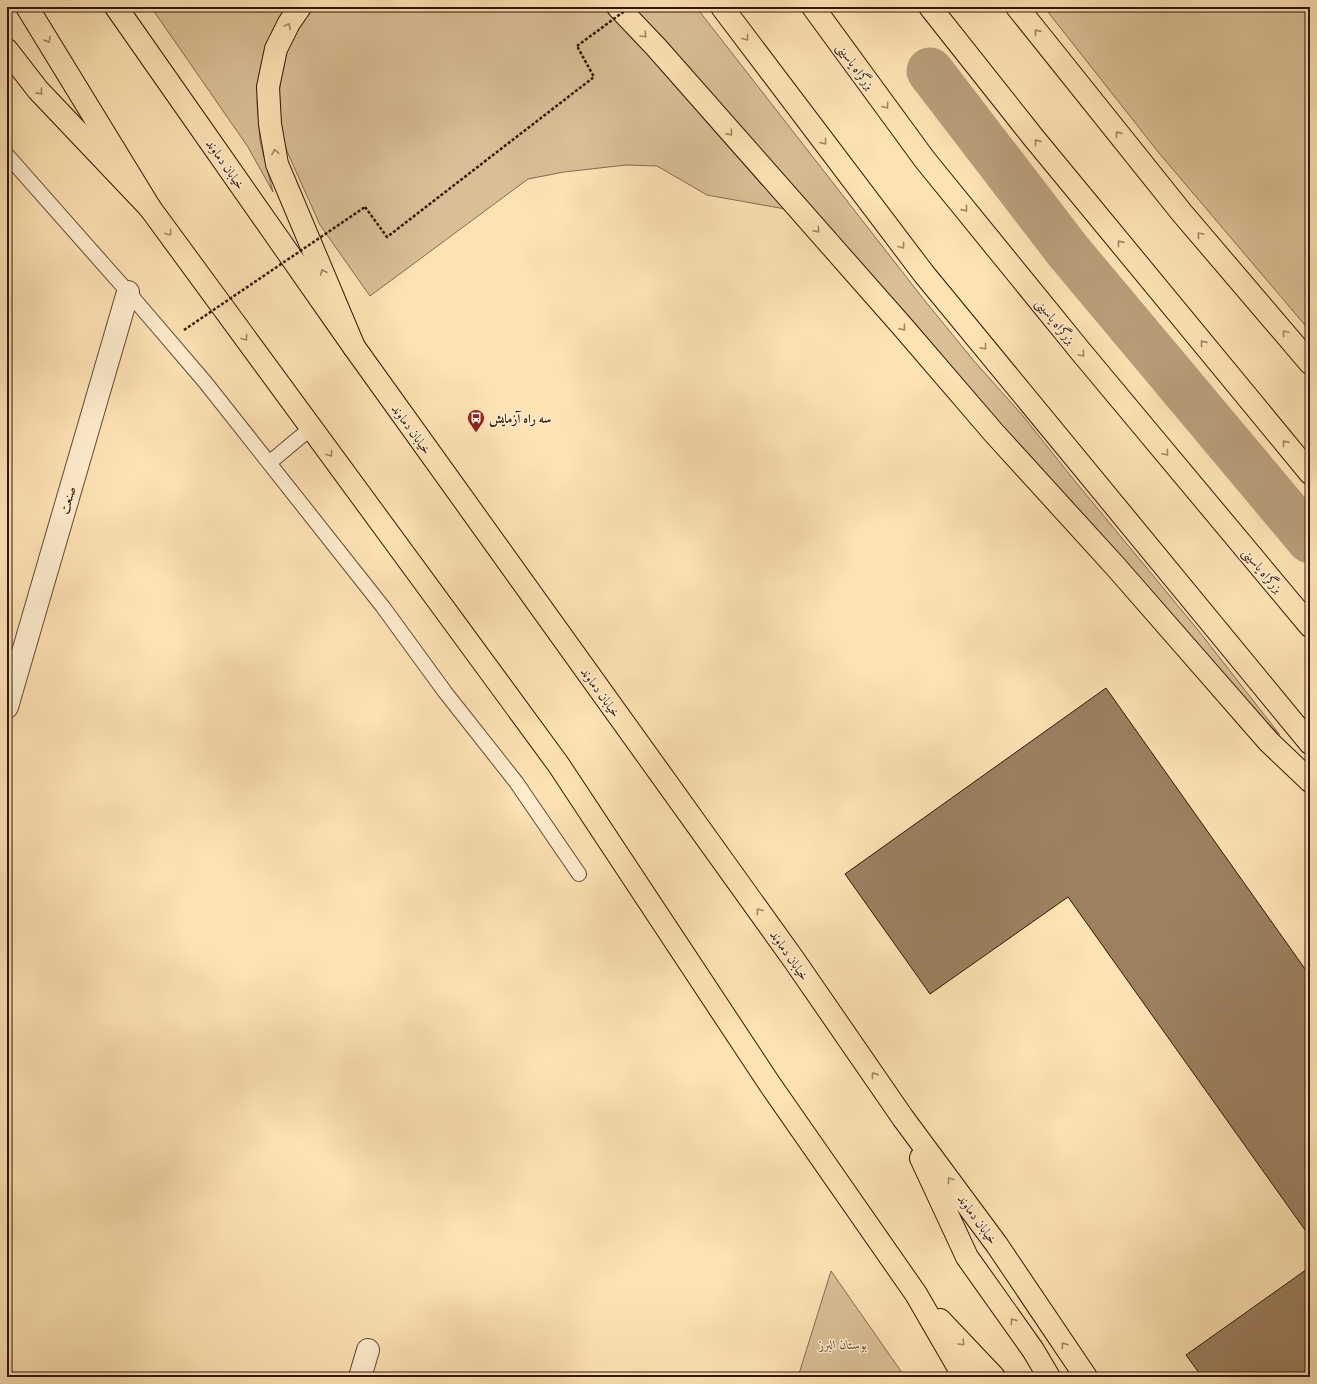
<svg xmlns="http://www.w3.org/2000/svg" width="1317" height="1384" font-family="'IM FELL French Canon',Amiri,serif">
<rect width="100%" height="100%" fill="#fde2b4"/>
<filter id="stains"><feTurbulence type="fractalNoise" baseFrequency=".005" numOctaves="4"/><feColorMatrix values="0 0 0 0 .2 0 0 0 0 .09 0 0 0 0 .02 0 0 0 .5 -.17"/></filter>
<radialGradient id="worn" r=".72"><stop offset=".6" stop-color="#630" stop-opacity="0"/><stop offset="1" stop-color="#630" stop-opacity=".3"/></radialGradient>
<!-- green -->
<path fill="#dabf96" stroke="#866a4e" d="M151 7H289L263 63 257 101 260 141 273 192 248 147Z
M311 7H606L634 36 785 209 707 195 657 166 626 165 564 172 528 179 370 296 320 225 286 149 280 117 279 94 282 68 289 46 302 21Z
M630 7H696L925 301 974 361 1023 416 1074 480 1198 630 1280 735 1231 688Z
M1044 7H1310V331L1159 153Z
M831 1271 905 1377H798Z"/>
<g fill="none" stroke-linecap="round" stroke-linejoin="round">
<!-- river -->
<path stroke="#b89d79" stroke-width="47" d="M930 71 1068 251 1310 540"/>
</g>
<!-- building -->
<path fill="#9c8060" stroke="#321606" d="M1106 688 1310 976V1237L1068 897 930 994 845 874Z
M1310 1267V1377H1202L1186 1355Z"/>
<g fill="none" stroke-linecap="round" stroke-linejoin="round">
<defs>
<path id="service" d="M7 155 128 292 205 382 383 607 445 692 516 782 579 874
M269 463 311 428"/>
<path id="minor" d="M7 707 128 292
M360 1377 368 1350"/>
<path id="primary" d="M27 7 150 208 558 764 769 1083 916 1294 964 1377
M116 7 354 347 794 960 903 1118 997 1245 1086 1377
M921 1158 967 1257 1033 1350 1049 1377
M940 1320 994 1377"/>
<path id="trunk" d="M300 7 289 23 276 49 268 87 270 124 277 164 354 347
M618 7 656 47 902 326 994 433 1116 567 1269 742 1310 781
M722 7 924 274 1310 743
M813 7 925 160 1082 353 1310 626
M930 7 1033 137 1310 473
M1017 7 1182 213 1310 363
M7 50 38 90 150 208"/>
</defs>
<!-- service casing -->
<use href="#service" stroke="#654932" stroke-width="16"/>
<!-- minor casing -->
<use href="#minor" stroke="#654932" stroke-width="24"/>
<!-- primary casing -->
<use href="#primary" stroke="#321606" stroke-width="24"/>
<!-- trunk casing -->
<use href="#trunk" stroke="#321606" stroke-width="24"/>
<!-- path -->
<path stroke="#321606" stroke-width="2.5" stroke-dasharray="3 2" stroke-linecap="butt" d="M365 207 387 237 594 77 577 46"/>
<!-- service -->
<use href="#service" stroke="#feecce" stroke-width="14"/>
<!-- minor -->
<use href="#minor" stroke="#feecce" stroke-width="22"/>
<!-- primary -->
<use href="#primary" stroke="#fde2b4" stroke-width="22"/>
<!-- trunk -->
<use href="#trunk" stroke="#fde2b4" stroke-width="22"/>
<!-- path-bridge -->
<path stroke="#321606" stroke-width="2.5" stroke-dasharray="3 2" stroke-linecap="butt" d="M577 46 630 7
M184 330 365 207"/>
</g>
<!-- one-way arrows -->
<defs><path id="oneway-chevron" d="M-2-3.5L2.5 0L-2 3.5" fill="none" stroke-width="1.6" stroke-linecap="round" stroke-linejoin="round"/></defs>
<g stroke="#a28666">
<use href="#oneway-chevron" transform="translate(288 26) rotate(-62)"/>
<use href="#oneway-chevron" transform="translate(1037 32) rotate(-129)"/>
<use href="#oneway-chevron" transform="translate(644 35) rotate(46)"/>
<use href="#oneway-chevron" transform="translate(746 38) rotate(53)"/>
<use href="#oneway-chevron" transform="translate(48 40) rotate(59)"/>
<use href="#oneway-chevron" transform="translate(40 92) rotate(48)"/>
<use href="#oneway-chevron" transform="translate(886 106) rotate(54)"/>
<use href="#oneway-chevron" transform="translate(730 133) rotate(48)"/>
<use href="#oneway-chevron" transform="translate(1118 134) rotate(-129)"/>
<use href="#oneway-chevron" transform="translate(824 142) rotate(53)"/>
<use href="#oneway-chevron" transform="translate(1037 142) rotate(-129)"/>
<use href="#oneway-chevron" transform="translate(275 152) rotate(-100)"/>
<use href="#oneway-chevron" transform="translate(965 209) rotate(51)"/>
<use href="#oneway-chevron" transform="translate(817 230) rotate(49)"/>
<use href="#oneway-chevron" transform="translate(169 233) rotate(54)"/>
<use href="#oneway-chevron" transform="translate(1200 235) rotate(-130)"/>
<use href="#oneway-chevron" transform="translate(1120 243) rotate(-129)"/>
<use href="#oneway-chevron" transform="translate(902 246) rotate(53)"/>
<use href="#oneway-chevron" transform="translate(323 272) rotate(-113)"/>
<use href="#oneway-chevron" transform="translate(903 328) rotate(49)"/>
<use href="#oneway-chevron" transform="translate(1285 333) rotate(-130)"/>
<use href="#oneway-chevron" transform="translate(245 338) rotate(54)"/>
<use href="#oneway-chevron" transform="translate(1203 343) rotate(-129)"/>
<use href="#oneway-chevron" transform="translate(984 347) rotate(50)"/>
<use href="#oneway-chevron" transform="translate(1082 354) rotate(50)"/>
<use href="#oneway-chevron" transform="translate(1285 443) rotate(-129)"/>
<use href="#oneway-chevron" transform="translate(1166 453) rotate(50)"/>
<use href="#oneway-chevron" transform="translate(330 454) rotate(54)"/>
<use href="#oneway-chevron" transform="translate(759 911) rotate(-126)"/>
<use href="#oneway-chevron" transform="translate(874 1075) rotate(-125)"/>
<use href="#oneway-chevron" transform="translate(950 1180) rotate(-127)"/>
<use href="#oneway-chevron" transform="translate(1013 1321) rotate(-126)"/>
<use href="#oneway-chevron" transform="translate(962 1343) rotate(47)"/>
<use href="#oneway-chevron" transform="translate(1064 1345) rotate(-124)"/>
</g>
<!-- icons -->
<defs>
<symbol id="bus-pin" viewBox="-11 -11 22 30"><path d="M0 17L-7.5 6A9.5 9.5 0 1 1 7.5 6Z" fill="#8f2418" stroke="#feecce"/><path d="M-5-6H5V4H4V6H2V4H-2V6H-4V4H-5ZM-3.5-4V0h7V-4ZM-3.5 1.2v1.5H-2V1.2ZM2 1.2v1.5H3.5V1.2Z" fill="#fff"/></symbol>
</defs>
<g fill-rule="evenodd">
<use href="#bus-pin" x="466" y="408" width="20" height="27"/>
</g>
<g text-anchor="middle" stroke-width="3" stroke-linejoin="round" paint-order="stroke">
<!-- street labels -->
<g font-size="13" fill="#321606" stroke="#feecce">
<text transform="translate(856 66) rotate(54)" y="5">بزرگراه یاسینی</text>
<text transform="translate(226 164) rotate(55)" y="5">خیابان دماوند</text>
<text transform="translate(1056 321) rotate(51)" y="5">بزرگراه یاسینی</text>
<text transform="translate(412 429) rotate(54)" y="5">خیابان دماوند</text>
<text transform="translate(67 500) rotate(-74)" y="5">صنعت</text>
<text transform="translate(1263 570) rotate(50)" y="5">بزرگراه یاسینی</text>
<text transform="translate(601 692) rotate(54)" y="5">خیابان دماوند</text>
<text transform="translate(790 955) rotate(55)" y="5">خیابان دماوند</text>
<text transform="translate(978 1219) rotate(54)" y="5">خیابان دماوند</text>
</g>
<!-- poi labels -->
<g font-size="13" font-weight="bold" fill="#321606" stroke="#feecce" text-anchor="start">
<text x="489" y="423">سه راه آزمایش</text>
</g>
<!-- park labels -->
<g font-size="13" font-style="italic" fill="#644931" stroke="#feecce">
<text x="843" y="1349">بوستان البرز</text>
</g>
</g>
<!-- margin -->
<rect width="1317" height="1384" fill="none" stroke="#fde2b4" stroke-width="24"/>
<rect x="8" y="8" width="1301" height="1368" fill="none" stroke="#321606" stroke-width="2"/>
<rect x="12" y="12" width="1293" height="1360" fill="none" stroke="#321606"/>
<rect width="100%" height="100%" filter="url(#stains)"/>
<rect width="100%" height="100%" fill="url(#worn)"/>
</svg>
